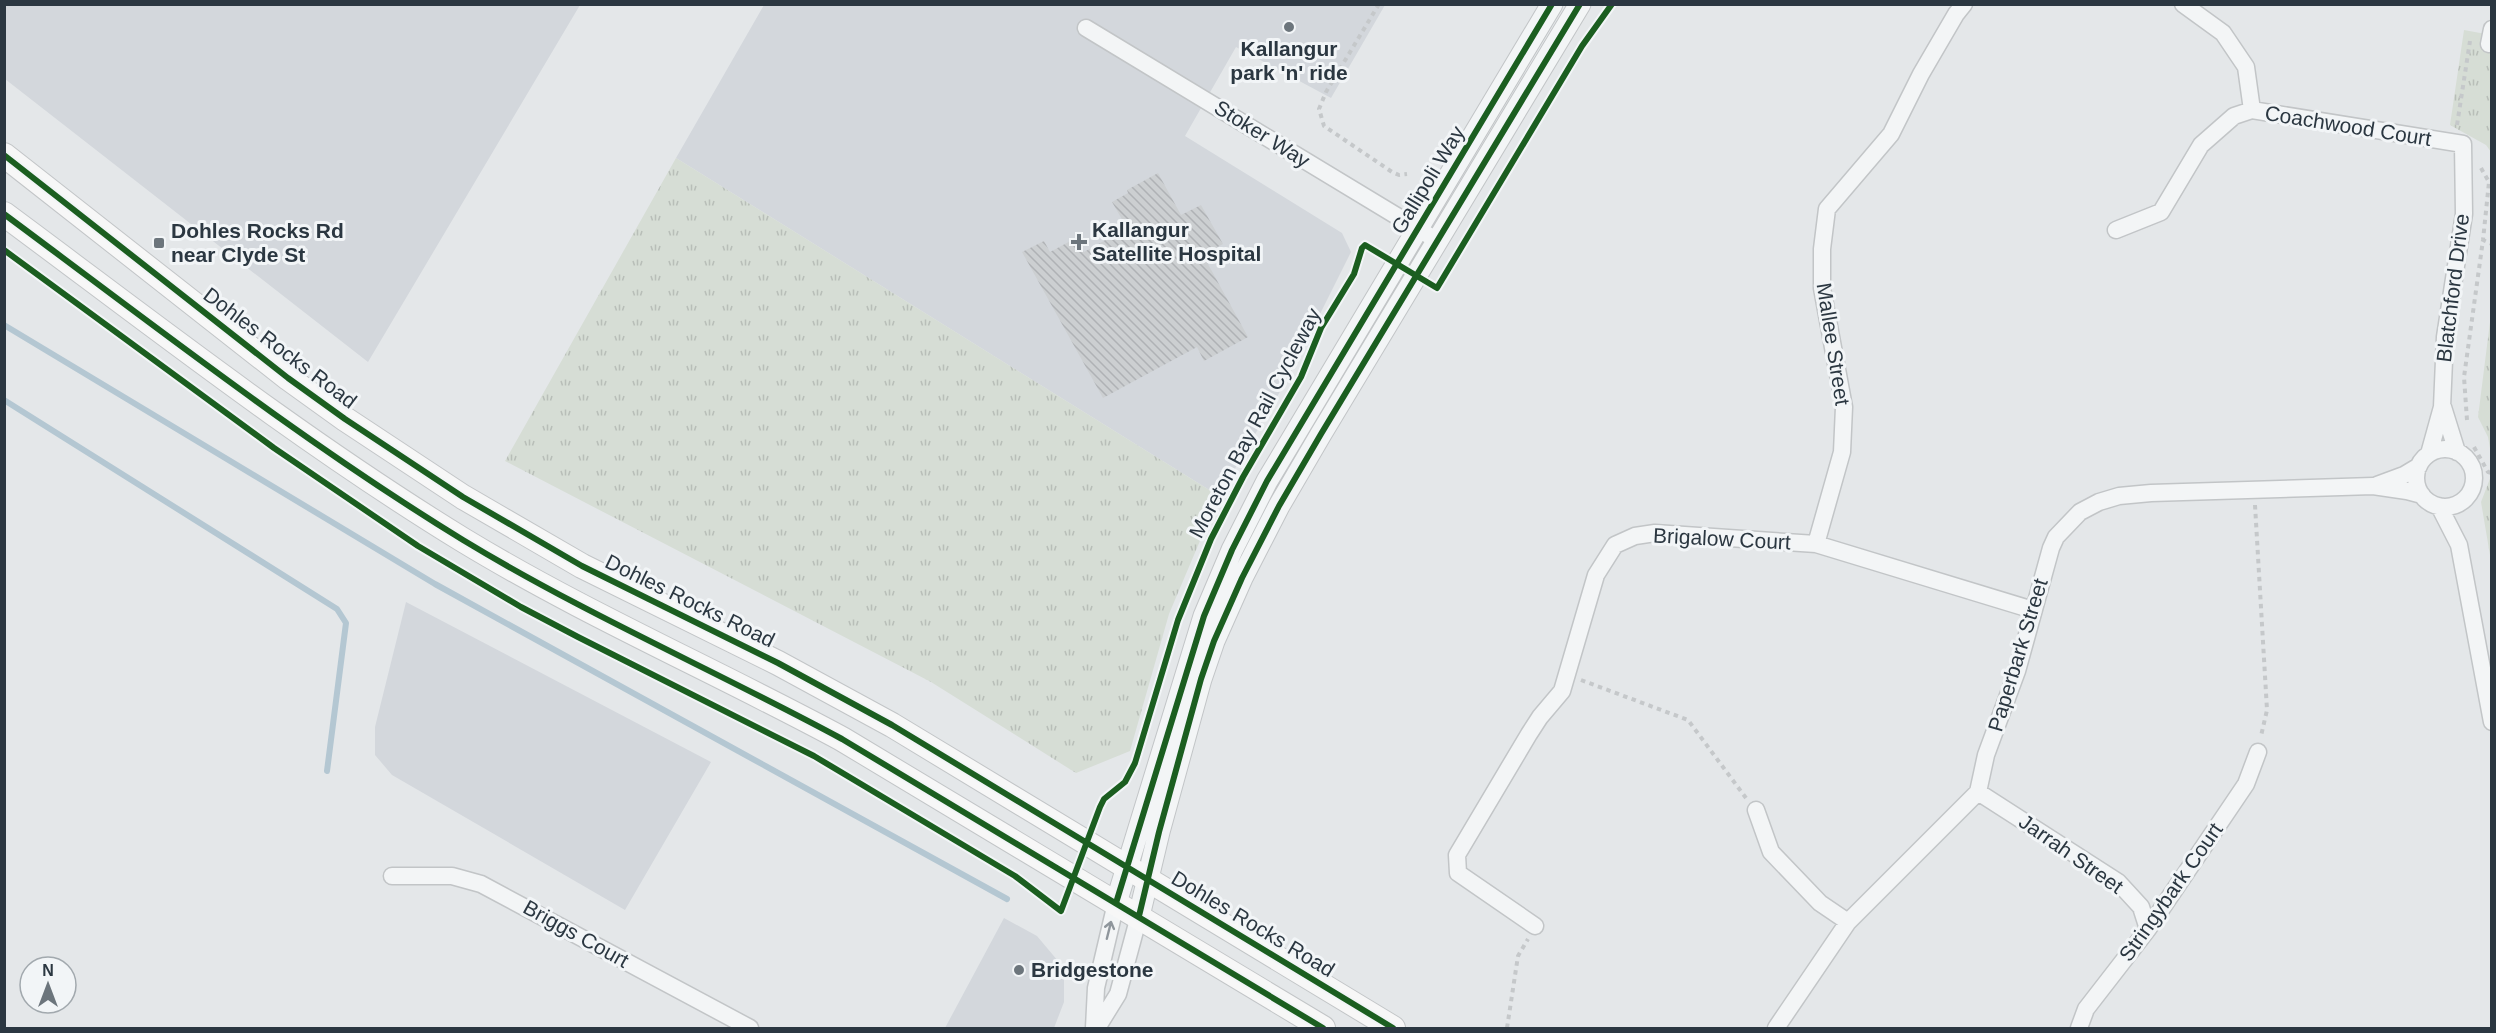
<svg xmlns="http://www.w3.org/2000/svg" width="2496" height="1033" font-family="Arial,sans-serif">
<defs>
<pattern id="grass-tufts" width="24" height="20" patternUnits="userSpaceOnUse" patternTransform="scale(1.5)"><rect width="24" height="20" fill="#d6ddd5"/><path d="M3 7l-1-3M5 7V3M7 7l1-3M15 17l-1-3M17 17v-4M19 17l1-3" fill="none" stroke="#b8beb8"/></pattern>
<pattern id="building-back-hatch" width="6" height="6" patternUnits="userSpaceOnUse" patternTransform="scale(1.5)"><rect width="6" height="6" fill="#cccfd1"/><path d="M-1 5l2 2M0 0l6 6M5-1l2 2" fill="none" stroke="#afb2b5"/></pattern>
</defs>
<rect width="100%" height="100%" fill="#e4e7e9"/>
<!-- built -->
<path fill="#d3d7dc" d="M4 5 5 4 580 5 368 362 5 79Z
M764 5H1385L1331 98 1236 47 1185 136 1342 233 1351 252 1288 378 1219 496 676 158Z
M406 602 711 762 625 910 392 775 375 755V727Z
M1004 918 1037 936 1058 961 1064 978V1002L1054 1028H945Z"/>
<!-- grass -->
<path fill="url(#grass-tufts)" d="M2464 30 2491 35V152L2486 145 2450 125Z
M676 158 1219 496 1169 614 1130 751 1076 773 931 682 505 461Z
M2491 314 2492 454H2491L2488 437 2478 417Z
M2491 476V561L2481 502Z"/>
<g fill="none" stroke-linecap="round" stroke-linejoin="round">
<!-- stream -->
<path stroke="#b4c7d2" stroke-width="6" d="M4 325 435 584 1007 899
M4 400 337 609 346 623 327 771"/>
</g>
<!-- building -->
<path fill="url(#building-back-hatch)" d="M1158 173 1181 215 1201 205 1223 244 1203 255 1248 337 1204 361 1197 347 1103 398 1022 252 1044 241 1050 252 1076 238 1084 252 1127 228 1112 202 1128 193 1127 190Z"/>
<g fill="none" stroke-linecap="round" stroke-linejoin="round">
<defs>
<path id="minor" d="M2183 4 2223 33 2246 67 2252 110
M1086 28 1438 241
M2489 44 2492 29
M2116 230 2161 212 2201 145 2234 116 2252 110 2463 144 2464 214 2445 337 2442 407 2429 454
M2443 407 2457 452
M2416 478a29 29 0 1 1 58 0a29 29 0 1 1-58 0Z
M2377 485 2404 475 2419 466
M2439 506 2459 545 2492 722
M1816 544 1842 452 1844 407 1822 288V249L1827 209 1891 134 1921 74 1956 14 1964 4
M1978 792 2118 882 2141 907 2148 929
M1756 810 1771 852 1820 903 1848 922
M392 876H452L481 884 750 1028
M1535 926 1458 873 1457 855 1529 734 1540 717 1562 691 1596 575 1615 545 1635 536 1655 533 1816 544 2033 610
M1094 1028 1096 988 1116 903
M1097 1028 1118 994 1139 916
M1776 1028 1848 922 1978 792 1986 755 2017 671 2051 548 2056 537 2080 512 2099 502 2119 496 2151 493 2373 486 2407 491 2422 495
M2079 1028 2086 1009 2148 929 2246 784 2258 752"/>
<path id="tertiary" d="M1116 903 1204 616 1232 550 1267 481 1552 4
M1139 916 1159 832 1201 679 1214 641 1242 578 1279 506 1321 434 1580 4"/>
<path id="secondary" d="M4 155 288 378 345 419 463 497 582 566 778 663 892 725 1393 1028
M4 214C155 326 303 442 463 540 585 614 716 671 842 739L1323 1028"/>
</defs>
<!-- minor casing -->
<use href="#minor" stroke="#c2c5c7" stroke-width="19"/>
<!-- tertiary casing -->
<use href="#tertiary" stroke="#c2c5c7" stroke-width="23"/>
<!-- secondary casing -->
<use href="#secondary" stroke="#c2c5c7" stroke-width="26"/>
<!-- path -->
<path stroke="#c5c8ca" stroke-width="4" stroke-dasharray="4.5 4.5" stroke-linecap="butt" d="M1379 4 1326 92 1319 109 1324 126 1392 172 1399 175 1407 174
M2457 125 2470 41
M2481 168 2489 182 2483 240
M2467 420 2464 377 2483 240 2492 244
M2474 447 2488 472 2492 473
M2255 505 2267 710 2261 736
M1581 680 1688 720 1746 798
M1507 1028 1518 956 1528 939"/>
<!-- minor -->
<use href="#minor" stroke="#f3f5f6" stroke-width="16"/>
<!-- tertiary -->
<use href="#tertiary" stroke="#f3f5f6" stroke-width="21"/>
<!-- secondary -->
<use href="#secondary" stroke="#f7f7f7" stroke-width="24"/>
<defs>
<path id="cycleway" d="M4 155 288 378 345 419 463 497 582 566 778 663 892 725 1393 1028
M4 214C155 326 303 442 463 540 585 614 716 671 842 739L1323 1028
M4 250 274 448 418 546 521 607 578 637 814 756 1015 876 1061 911 1100 807 1104 799 1125 782 1135 763 1178 620 1211 539 1243 477 1301 377 1321 328 1354 274 1362 248 1365 245 1437 288 1582 46 1612 4
M1116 903 1204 616 1232 550 1267 481 1552 4
M1139 916 1159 832 1201 679 1214 641 1242 578 1279 506 1321 434 1580 4"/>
</defs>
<!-- cycleway casing -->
<use href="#cycleway" stroke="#f2f5f7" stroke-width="10"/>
<!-- cycleway -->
<use href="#cycleway" stroke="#1b5e20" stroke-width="6"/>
</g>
<!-- one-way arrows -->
<defs><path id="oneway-shaft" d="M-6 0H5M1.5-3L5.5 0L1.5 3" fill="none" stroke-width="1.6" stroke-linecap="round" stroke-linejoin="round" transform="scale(1.5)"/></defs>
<use stroke="#8f969c" href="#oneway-shaft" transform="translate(1109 930) rotate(-76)"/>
<!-- markers -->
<g fill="#6c757c" stroke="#f2f5f7" stroke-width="2">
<circle cx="1289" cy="27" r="6"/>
<path d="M1076 233h6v6h6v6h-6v6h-6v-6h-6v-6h6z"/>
<rect x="153" y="237" width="12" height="12" rx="3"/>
<circle cx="1019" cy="970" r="6"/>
</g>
<g text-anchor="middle" stroke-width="6" stroke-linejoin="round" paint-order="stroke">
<!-- poi labels -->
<g font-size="21" font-weight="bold" fill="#2b3741" stroke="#f2f5f7" text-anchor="start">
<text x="1289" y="56" text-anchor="middle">Kallangur<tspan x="1289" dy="24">park 'n' ride</tspan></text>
<text x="1092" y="237">Kallangur<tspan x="1092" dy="24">Satellite Hospital</tspan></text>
<text x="171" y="238">Dohles Rocks Rd<tspan x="171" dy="24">near Clyde St</tspan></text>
<text x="1031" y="977">Bridgestone</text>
</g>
<!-- street labels -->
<g font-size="21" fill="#2b3741" stroke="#f2f5f7">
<text transform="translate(2348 126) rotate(9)" y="7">Coachwood Court</text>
<text transform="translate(1262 134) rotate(32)" y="7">Stoker Way</text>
<text transform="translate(1428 180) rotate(-59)" y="7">Gallipoli Way</text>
<text transform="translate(2453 288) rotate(-83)" y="7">Blatchford Drive</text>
<text transform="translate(1833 344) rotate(81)" y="7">Mallee Street</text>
<text transform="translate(280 348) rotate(37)" y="7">Dohles Rocks Road</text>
<text transform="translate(1255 423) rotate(-62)" y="7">Moreton Bay Rail Cycleway</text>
<text transform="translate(1722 539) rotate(3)" y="7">Brigalow Court</text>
<text transform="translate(690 601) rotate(26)" y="7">Dohles Rocks Road</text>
<text transform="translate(2018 655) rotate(-73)" y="7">Paperbark Street</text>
<text transform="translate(2071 854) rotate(35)" y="7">Jarrah Street</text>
<text transform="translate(2171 892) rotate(-55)" y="7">Stringybark Court</text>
<text transform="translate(1253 924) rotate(31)" y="7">Dohles Rocks Road</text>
<text transform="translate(576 934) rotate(29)" y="7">Briggs Court</text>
</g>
</g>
<!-- border -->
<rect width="2496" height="1033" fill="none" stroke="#2b3741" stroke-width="12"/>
<!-- north arrow -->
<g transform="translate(48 985)"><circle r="28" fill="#f2f5f7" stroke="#a2a9ae" stroke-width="1.5"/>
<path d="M0-4.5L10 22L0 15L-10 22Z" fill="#6c757c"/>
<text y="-9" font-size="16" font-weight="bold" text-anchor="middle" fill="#2b3741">N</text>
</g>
</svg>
